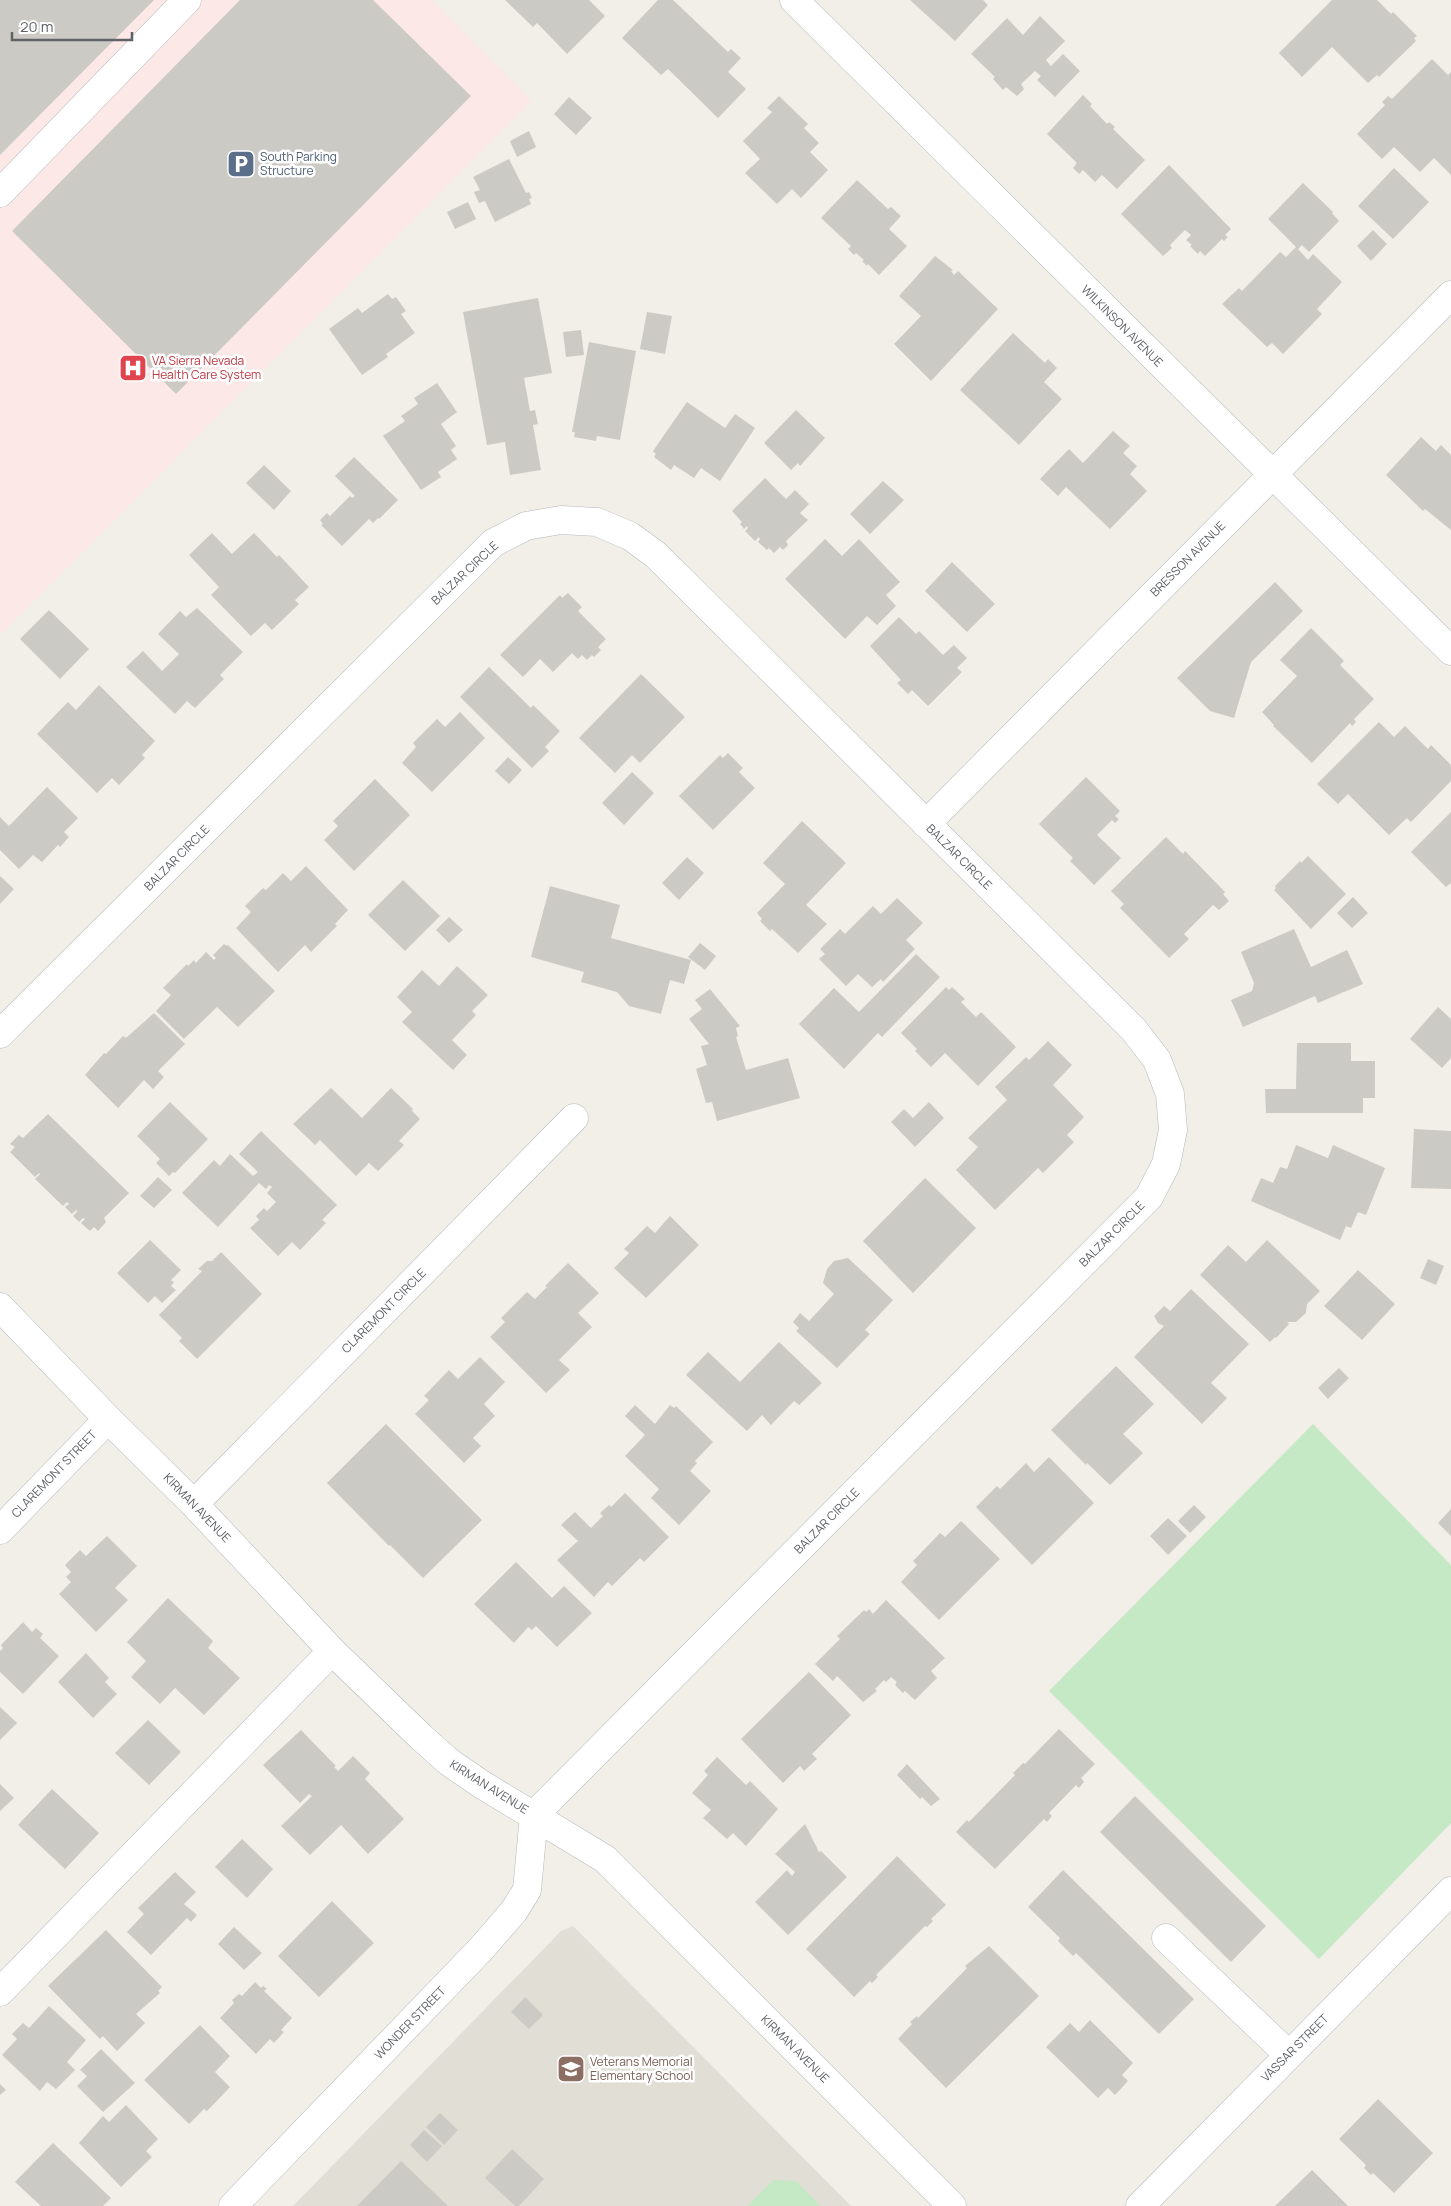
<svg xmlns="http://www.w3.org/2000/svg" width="1451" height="2206" font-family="Manrope,sans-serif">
<rect width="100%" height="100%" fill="#f1efe8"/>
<!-- education -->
<path fill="#e1ded6" d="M573 1926 851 2206H293L561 1931Z"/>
<!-- medical -->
<path fill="#fce8e6" d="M0 0H432L532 101 0 635Z"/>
<!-- green -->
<path fill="#c5e8c5" d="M1313 1424 1451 1565V1823L1319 1959 1049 1691Z
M773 2180 796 2181 821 2206H747Z"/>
<!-- building -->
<path fill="#cccac5" d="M0 0H154L0 155Z
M240 0H373L471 96 176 394 12 231Z
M505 0H589L605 16 567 54 537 23 533 27Z
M658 0H673L728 52 731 49 741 58 728 72 746 89 718 118 668 69 661 75 622 38Z
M910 0H983L988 5 955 41Z
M1332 0H1377L1391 14 1393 12 1417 36 1414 38 1416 41 1379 77 1377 75 1368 83 1332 47 1302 77 1279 53Z
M1040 16 1065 41 1046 60 1051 66 1063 54 1080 71 1055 97 1037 80 1041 76 1035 71 1021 84 1024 89 1017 96 1006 87 1003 90 993 79 995 77 971 54 1007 18 1023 35Z
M1432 59 1448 75 1451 72V175L1434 158 1420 172 1394 147 1382 159 1357 134 1385 105 1382 102 1388 96 1392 99Z
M1083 95 1092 104 1090 106 1107 124 1109 122 1115 127 1113 129 1145 160 1117 189 1102 175 1095 182 1083 170 1079 174 1073 168 1077 163 1047 134Z
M779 96 808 124 804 128 819 143 810 152 828 170 801 198 792 189 777 204 745 173 760 159 743 141 772 112 767 108Z
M569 97 592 118 576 135 554 114Z
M529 131 536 147 517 157 510 141Z
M509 159 526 193 529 192 532 198 529 199 531 204 495 222 485 201 479 203 474 192 480 190 473 177Z
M1169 165 1231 229 1225 235 1228 237 1224 241 1222 239 1205 256 1200 251 1198 254 1190 246 1192 245 1186 240 1191 235 1185 230 1170 245 1172 248 1163 256 1121 214Z
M1394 168 1429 202 1393 239 1358 206Z
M857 180 888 209 891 207 901 216 889 229 907 246 879 275 868 264 867 266 862 261 864 260 856 253 854 255 848 249 851 246 821 218Z
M1303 183 1333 212 1332 213 1339 221 1309 252 1302 245 1298 249 1308 260 1313 254 1342 282 1317 309 1322 314 1283 354 1272 343 1267 347 1222 304 1239 288 1242 291 1280 252 1286 257 1296 247 1268 219Z
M468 202 476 219 455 229 447 212Z
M1373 230 1387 244 1371 261 1357 246Z
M935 256 953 270 951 271 954 275 958 271 998 309 931 381 894 344 921 316 899 296Z
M388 294 392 299 396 297 406 311 401 314 415 333 386 354 388 357 362 375 329 329 358 308 362 313Z
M538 298 552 373 524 378 530 411 535 410 538 424 533 425 541 470 510 475 505 442 487 445 463 312Z
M647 312 672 316 665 354 640 349Z
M581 330 584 355 566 357 563 332Z
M1013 333 1045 363 1048 359 1057 368 1044 382 1062 399 1019 445 960 390Z
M589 342 636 351 620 440 597 436 596 441 574 437 575 432H572Z
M437 383 457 412 441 424 456 446 451 450 457 459 438 472 441 477 421 490 383 436 405 421 401 416 418 404 414 398Z
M687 402 725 428 735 414 755 428 720 481 701 468 694 478 674 465 671 470 654 457 656 454 653 451Z
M796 410 825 438 800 466 798 463 791 470 764 443Z
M1113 431 1130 446 1123 453 1137 466 1130 474 1147 491 1110 529 1066 487 1058 496 1040 479 1069 449 1083 463Z
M1421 437 1436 451 1441 445 1451 455V530L1425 509 1423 511 1386 475Z
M354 457 398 500 379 519 378 518 373 523 369 519 342 546 321 525 323 524 320 520 327 513 330 516 350 496 352 498 355 496 335 476Z
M264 465 291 491 274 510 246 483Z
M765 478 786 499 795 490 809 504 800 513 808 520 786 541 788 545 783 550 780 547 774 553 769 548 767 550 758 542 760 539 759 537 755 541 745 531 748 528 747 526 744 529 740 524 742 522 732 511Z
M883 481 904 500 870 534 850 514Z
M212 533 232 554 254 533 277 557 279 555 309 587 295 600 299 604 272 630 265 623 251 636 211 595 219 587 189 555Z
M825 539 842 556 859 539 900 582 886 595 896 606 877 625 867 616 845 639 785 579Z
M952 562 995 604 967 632 925 591Z
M1275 582 1303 611 1251 662 1234 718 1210 711 1177 678Z
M568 593 582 607 578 611 606 639 598 647 601 650 594 657 592 655 587 660 582 655 578 659 572 653 553 672 540 659 523 677 500 655 560 595 562 598Z
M197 608 243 652 220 675 224 679 195 708 187 701 175 714 126 667 143 651 162 671 179 654 158 634 180 611 186 617Z
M49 610 89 649 60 679 20 639Z
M899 617 916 634 919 631 943 655 954 645 967 658 957 668 962 672 928 706 912 690 908 694 897 683 901 680 870 646Z
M1311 628 1344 661 1340 665 1374 699 1354 719 1356 722 1352 726 1350 723 1312 763 1273 726 1274 725 1262 712 1297 676 1280 660Z
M489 667 531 708 533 705 560 731 545 747 549 751 532 768 460 697Z
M641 674 685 717 640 763 632 755 615 773 579 738Z
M99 685 155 741 142 755 145 758 119 785 112 778 97 793 37 734 68 702 76 710Z
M460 712 485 738 432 792 402 763 416 747 413 743 437 719 445 727Z
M1379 722 1394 737 1405 726 1428 749 1431 745 1451 765V781L1411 822 1407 818 1389 835 1348 794 1338 804 1317 784Z
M728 753 743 768 739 772 755 788 713 830 679 796 720 755 723 758Z
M508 757 522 770 509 784 495 771Z
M632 772 654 793 624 825 602 803Z
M1086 777 1120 811 1115 816 1119 819 1115 823 1112 820 1097 835 1121 858 1094 885 1070 861 1073 858 1039 824Z
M375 779 410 815 354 871 324 840 338 826 333 821Z
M47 787 78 818 64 832 69 837 60 847 58 845 42 862 33 855 19 869 0 850V817L9 826Z
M1451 812V883L1446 887 1411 852Z
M802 821 846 863 806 905 827 924 798 953 772 929 770 931 760 921 762 919 757 913 785 884 763 863Z
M1166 837 1183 854 1185 851 1225 892 1223 894 1229 901 1219 910 1213 905 1184 934 1189 939 1169 958 1120 908 1124 904 1111 891Z
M1308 856 1346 894 1311 929 1274 890 1276 888 1275 886 1300 861 1301 863Z
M687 857 704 873 679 900 662 883Z
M306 866 348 910 335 924 337 926 311 952 305 945 278 972 236 928 251 912 245 906 263 888 266 890 283 873 291 881Z
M0 876 14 889 0 904Z
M403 880 440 916 405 951 368 915Z
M550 886 620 905 611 938 691 960 684 984 670 980 661 1014 629 1006 617 992 581 982 584 972 531 957Z
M1353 897 1368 913 1352 928 1337 913Z
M897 898 923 923 906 940 915 949 883 982 881 979 872 987 858 974 846 986 819 959 825 954 820 949 840 929 845 934 873 906 881 914Z
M449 917 463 930 449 943 436 930Z
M1294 929 1311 967 1347 950 1363 984 1318 1003 1315 996 1243 1027 1231 1000 1252 991 1254 983 1241 952Z
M700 943 716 956 705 970 688 957Z
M224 944 227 946 228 945 275 991 238 1027 217 1007 184 1039 156 1011 171 995 163 988 187 964 188 966 194 960 196 963 206 952 214 960 216 958 213 955Z
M916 954 940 977 882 1037 878 1033 844 1069 799 1024 834 988 859 1012Z
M457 966 488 995 472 1011 476 1015 452 1040 467 1055 453 1070 402 1022 412 1012 397 997 422 970 439 986Z
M946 987 949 990 952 987 965 999 961 1002 976 1017 981 1012 1016 1047 978 1086 945 1053 931 1067 915 1051 917 1049 901 1033Z
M710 989 740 1026 736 1028 738 1036 736 1037 746 1070 788 1058 800 1098 717 1121 712 1102 706 1103 696 1069 707 1065 701 1046 709 1044 689 1019 702 1009 695 1000Z
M1438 1007 1451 1019V1058L1442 1068 1410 1039Z
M154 1013 185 1044 158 1071 164 1077 153 1089 144 1080 118 1108 85 1075 104 1053 106 1054 123 1036 126 1038Z
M1048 1041 1072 1065 1053 1085 1084 1117 1067 1135 1074 1142 1043 1173 1038 1168 995 1210 956 1170 978 1147 968 1138 1007 1100 995 1087 1026 1057 1029 1060Z
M1297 1043H1351V1061H1375V1098H1363V1113H1266L1265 1089H1296Z
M331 1088 362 1118 391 1088 413 1109 412 1111 420 1119 399 1141 404 1145 378 1171 369 1163 356 1176 320 1140 315 1145 293 1124Z
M170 1102 208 1139 175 1173 173 1172 169 1176 156 1163 160 1159 137 1136Z
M929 1102 944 1118 915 1147 891 1122 904 1109 913 1118Z
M48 1114 129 1193 104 1218 106 1222 98 1231 94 1227 90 1231 81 1223 85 1219 83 1218 79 1222 73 1216 77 1212 76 1210 72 1214 65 1207 69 1204 67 1202 63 1206 35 1179 40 1174 39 1173 35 1177 10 1152 15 1147 10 1144 19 1135 23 1138Z
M1414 1129 1451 1131V1189L1411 1188Z
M261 1131 337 1205 322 1220 326 1223 300 1250 292 1242 278 1256 250 1228 259 1220 256 1216 264 1208 267 1211 276 1202 267 1193 272 1187 269 1185 266 1189 259 1183 218 1227 182 1193 214 1160 220 1166 230 1154 253 1176 258 1172 239 1154Z
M1296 1145 1328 1158 1333 1145 1385 1168 1366 1215 1358 1212 1351 1228 1346 1226 1340 1240 1251 1201 1261 1178 1273 1183 1280 1167 1287 1169Z
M158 1177 172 1190 154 1208 140 1196Z
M925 1178 976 1228 913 1293 863 1241Z
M670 1216 699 1245 646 1298 614 1268 629 1253 624 1249 647 1226 655 1233Z
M150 1240 181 1270 171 1280 174 1282 171 1286 176 1290 162 1303 155 1296 148 1303 117 1273Z
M1267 1240 1320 1291 1307 1304 1306 1313 1296 1322H1287L1289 1324 1276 1338 1275 1337 1270 1342 1200 1275 1228 1245 1246 1262Z
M221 1252 262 1294 197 1359 179 1341 182 1338 159 1315 202 1271 198 1269 207 1261H212Z
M848 1258 893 1300 865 1330 870 1334 837 1368 796 1331 799 1328 793 1322 800 1313 809 1321 834 1294 823 1283 827 1269 834 1261Z
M1428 1259 1444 1266 1436 1285 1420 1278Z
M568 1263 599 1293 578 1313 592 1327 559 1360 570 1370 546 1393 490 1337 505 1322 501 1318 527 1292 535 1299 547 1287 545 1286Z
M1358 1270 1395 1304 1362 1340 1324 1306Z
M1191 1289 1249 1344 1211 1383 1227 1398 1202 1424 1134 1357 1164 1326 1158 1323 1154 1316 1164 1306 1170 1311Z
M779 1342 822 1383 799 1405 794 1401 771 1425 762 1415 747 1431 686 1375 708 1352 740 1382Z
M480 1357 505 1382 484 1404 495 1416 473 1438 481 1446 464 1463 415 1414 429 1400 424 1396 449 1370 458 1379Z
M1116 1366 1154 1404 1123 1434 1143 1453 1110 1485 1087 1463 1086 1465 1051 1430Z
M1339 1368 1349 1378 1328 1399 1318 1388Z
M635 1405 655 1424 670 1405 674 1408 676 1406 713 1442 695 1461 697 1463 690 1471 711 1491 679 1525 651 1498 659 1489 625 1456 645 1435 625 1416Z
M386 1424 482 1520 423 1578 390 1545 389 1546 327 1483Z
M1049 1457 1094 1503 1032 1565 976 1507 997 1486 1000 1489 1026 1463 1034 1472Z
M625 1493 669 1537 644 1562 640 1558 612 1586 608 1582 594 1597 557 1560 578 1541 561 1525 575 1512 591 1528 603 1516 600 1513 609 1505 611 1507Z
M1194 1505 1206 1517 1190 1533 1178 1521Z
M1451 1509V1536L1438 1523Z
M1168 1518 1187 1536 1168 1555 1150 1536Z
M961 1521 1000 1559 939 1620 901 1582 917 1565 913 1561 940 1533 945 1537Z
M107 1536 137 1566 115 1588 128 1600 96 1632 59 1594 71 1582 66 1577 71 1572 65 1565 80 1550 86 1556Z
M516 1562 552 1598 564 1586 592 1613 557 1647 536 1626 532 1630 528 1627 514 1643 474 1604Z
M168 1598 213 1641 208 1648 240 1678 204 1715 175 1688 160 1704 131 1677 146 1661 127 1642Z
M886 1600 945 1658 931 1671 937 1678 915 1700 905 1691 903 1693 895 1685 897 1682 891 1677 886 1682 884 1680 875 1689 877 1691 863 1702 837 1676 833 1681 815 1664 840 1639 837 1636 864 1610 866 1612 869 1609 873 1614Z
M23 1622 32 1632 36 1628 43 1634 40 1638 59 1656 23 1694 0 1672V1651L3 1648 1 1645Z
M86 1653 109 1678 105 1682 117 1694 93 1718 58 1682Z
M809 1672 851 1715 812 1754 817 1759 804 1771 800 1766 783 1783 741 1739Z
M0 1707 17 1723 0 1740Z
M148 1720 181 1752 149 1785 115 1753Z
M1059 1729 1095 1764 1081 1778 1084 1782 1079 1788 1076 1785 1049 1813 1052 1816 1047 1822 1044 1819 995 1869 956 1832 967 1820 969 1822 1015 1775 1013 1773 1023 1763 1025 1764Z
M301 1730 336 1766 334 1767 338 1771 353 1756 370 1773 365 1779 404 1819 368 1854 341 1825 310 1855 281 1826 312 1796 309 1794 300 1803 263 1765Z
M717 1757 746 1785 750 1781 778 1809 746 1846 733 1833 727 1839 703 1818 711 1810 692 1793 708 1775 704 1771Z
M907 1764 940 1799 931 1806 922 1797 920 1799 897 1775Z
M0 1784 14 1798 0 1811Z
M52 1789 99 1833 65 1869 18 1825Z
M1135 1796 1266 1926 1231 1962 1100 1832Z
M805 1824 819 1852 821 1851 847 1877 788 1935 755 1902 787 1870 792 1876 795 1872 775 1854Z
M242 1839 273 1869 247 1898 215 1867Z
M897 1856 946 1905 931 1919 933 1921 927 1927 925 1926 876 1975 878 1977 872 1983 870 1981 854 1997 806 1949Z
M1063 1870 1194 1999 1159 2034 1076 1953 1073 1956 1058 1941 1060 1938 1028 1907Z
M175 1872 196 1892 184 1904 197 1915 191 1922 187 1918 151 1955 127 1932 144 1914 138 1908Z
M332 1901 374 1943 319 1997 278 1956Z
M234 1927 262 1953 244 1970 218 1944Z
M106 1930 162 1987 158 1991 160 1993 136 2014 145 2023 117 2051 103 2036 100 2039 48 1986Z
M989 1946 1039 1996 946 2088 898 2039 912 2024 910 2022 917 2016 918 2018 967 1968 965 1966Z
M255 1982 261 1988 263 1986 267 1989 264 1991 292 2018 281 2030 284 2032 274 2043 270 2039 256 2054 220 2018 234 2003 232 2000 239 1994 242 1996Z
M525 1997 543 2015 529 2029 511 2012Z
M49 2006 86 2040 67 2062 75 2070 56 2089 47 2082 40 2091 2 2055 17 2039 12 2034 23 2023 29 2028Z
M1090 2020 1133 2063 1122 2075 1128 2081 1115 2095 1108 2088 1098 2098 1046 2047 1070 2023 1079 2032Z
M200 2025 230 2056 215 2072 230 2087 207 2111 204 2109 189 2124 144 2080Z
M101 2049 135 2083 103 2112 77 2086 87 2076 80 2070Z
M0 2084 6 2090 0 2095Z
M1378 2099 1433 2153 1394 2193 1373 2173 1371 2175 1364 2168 1366 2165 1339 2139Z
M126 2105 158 2139 146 2151 152 2157 121 2187 79 2143 103 2116 109 2122Z
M440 2113 458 2130 444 2145 426 2127Z
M424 2130 442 2146 427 2162 410 2145Z
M53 2143 111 2198 103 2206H41L15 2182Z
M512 2149 544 2179 519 2206H515L485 2178Z
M401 2161 448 2206H357Z
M1312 2170 1348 2206H1275Z"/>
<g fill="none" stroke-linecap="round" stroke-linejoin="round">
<defs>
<path id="minor" d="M794 0 1451 651
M0 193 187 0
M926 824 1451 295
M0 1034 493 543 526 526 561 520 597 522 630 536 656 555 1134 1030 1157 1060 1170 1094 1173 1130 1166 1164 1149 1197 534 1815 527 1890 514 1911 481 1949 233 2206
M0 1307 108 1419 194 1504 332 1651 421 1737 449 1762 481 1784 605 1859 952 2206
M194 1504 574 1118
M0 1530 108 1419
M1166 1938 1289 2055
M0 1992 332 1651
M1140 2206 1451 1891"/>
</defs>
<!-- minor casing -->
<use href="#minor" stroke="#b5b8bc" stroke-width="29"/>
<!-- minor -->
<use href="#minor" stroke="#fff" stroke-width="28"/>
</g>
<!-- icons -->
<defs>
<symbol id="parking-square" viewBox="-11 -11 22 22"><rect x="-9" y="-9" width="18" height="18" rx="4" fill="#5c6f8a" stroke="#fff"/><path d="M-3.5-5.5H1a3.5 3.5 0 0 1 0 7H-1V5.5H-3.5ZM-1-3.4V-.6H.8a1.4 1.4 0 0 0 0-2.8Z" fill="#fff"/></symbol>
<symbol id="hospital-square" viewBox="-11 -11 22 22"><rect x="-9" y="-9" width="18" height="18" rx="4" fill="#e0444e" stroke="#fff"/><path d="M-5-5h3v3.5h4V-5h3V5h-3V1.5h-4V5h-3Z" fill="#fff"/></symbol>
<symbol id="school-square" viewBox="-11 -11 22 22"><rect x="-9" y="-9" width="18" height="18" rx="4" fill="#8d6e63" stroke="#fff"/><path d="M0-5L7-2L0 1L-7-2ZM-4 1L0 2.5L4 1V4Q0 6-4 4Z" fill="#fff"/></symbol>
</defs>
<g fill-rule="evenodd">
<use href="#parking-square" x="225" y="148" width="32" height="32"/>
<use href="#hospital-square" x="117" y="352" width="32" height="32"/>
<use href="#school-square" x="555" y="2053" width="32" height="32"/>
</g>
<g text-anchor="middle" stroke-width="5" stroke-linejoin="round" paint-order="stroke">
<!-- service labels -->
<g font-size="12" fill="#4e5e75" stroke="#fff" text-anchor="start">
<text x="260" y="161">South Parking<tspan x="260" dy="14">Structure</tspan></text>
</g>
<!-- street labels -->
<g font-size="12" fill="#5f6368" stroke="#fff">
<text transform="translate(1122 326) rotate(45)" y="4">WILKINSON AVENUE</text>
<text transform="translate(1188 559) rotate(-45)" y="4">BRESSON AVENUE</text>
<text transform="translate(465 573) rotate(-43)" y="4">BALZAR CIRCLE</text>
<text transform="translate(959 857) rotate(45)" y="4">BALZAR CIRCLE</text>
<text transform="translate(177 858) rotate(-45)" y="4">BALZAR CIRCLE</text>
<text transform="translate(1112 1234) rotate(-45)" y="4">BALZAR CIRCLE</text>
<text transform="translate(384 1311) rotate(-45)" y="4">CLAREMONT CIRCLE</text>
<text transform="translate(54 1474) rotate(-46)" y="4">CLAREMONT STREET</text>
<text transform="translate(197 1508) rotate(46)" y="4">KIRMAN AVENUE</text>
<text transform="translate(827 1521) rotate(-45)" y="4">BALZAR CIRCLE</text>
<text transform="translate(489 1787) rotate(32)" y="4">KIRMAN AVENUE</text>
<text transform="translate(410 2023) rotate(-46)" y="4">WONDER STREET</text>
<text transform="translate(1295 2048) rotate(-45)" y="4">VASSAR STREET</text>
<text transform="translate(795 2049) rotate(45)" y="4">KIRMAN AVENUE</text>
</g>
<!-- health labels -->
<g font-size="12" fill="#be3a42" stroke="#fff" text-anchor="start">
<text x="152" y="365">VA Sierra Nevada<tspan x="152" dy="14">Health Care System</tspan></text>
</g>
<!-- education labels -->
<g font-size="12" fill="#785e54" stroke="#fff" text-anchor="start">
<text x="590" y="2066">Veterans Memorial<tspan x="590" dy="14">Elementary School</tspan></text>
</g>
</g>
<!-- scale -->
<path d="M12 32v8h120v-8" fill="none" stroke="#5f6368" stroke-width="2.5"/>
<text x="20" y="32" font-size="15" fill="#5f6368" stroke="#ffffff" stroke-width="4" paint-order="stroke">20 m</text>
</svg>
